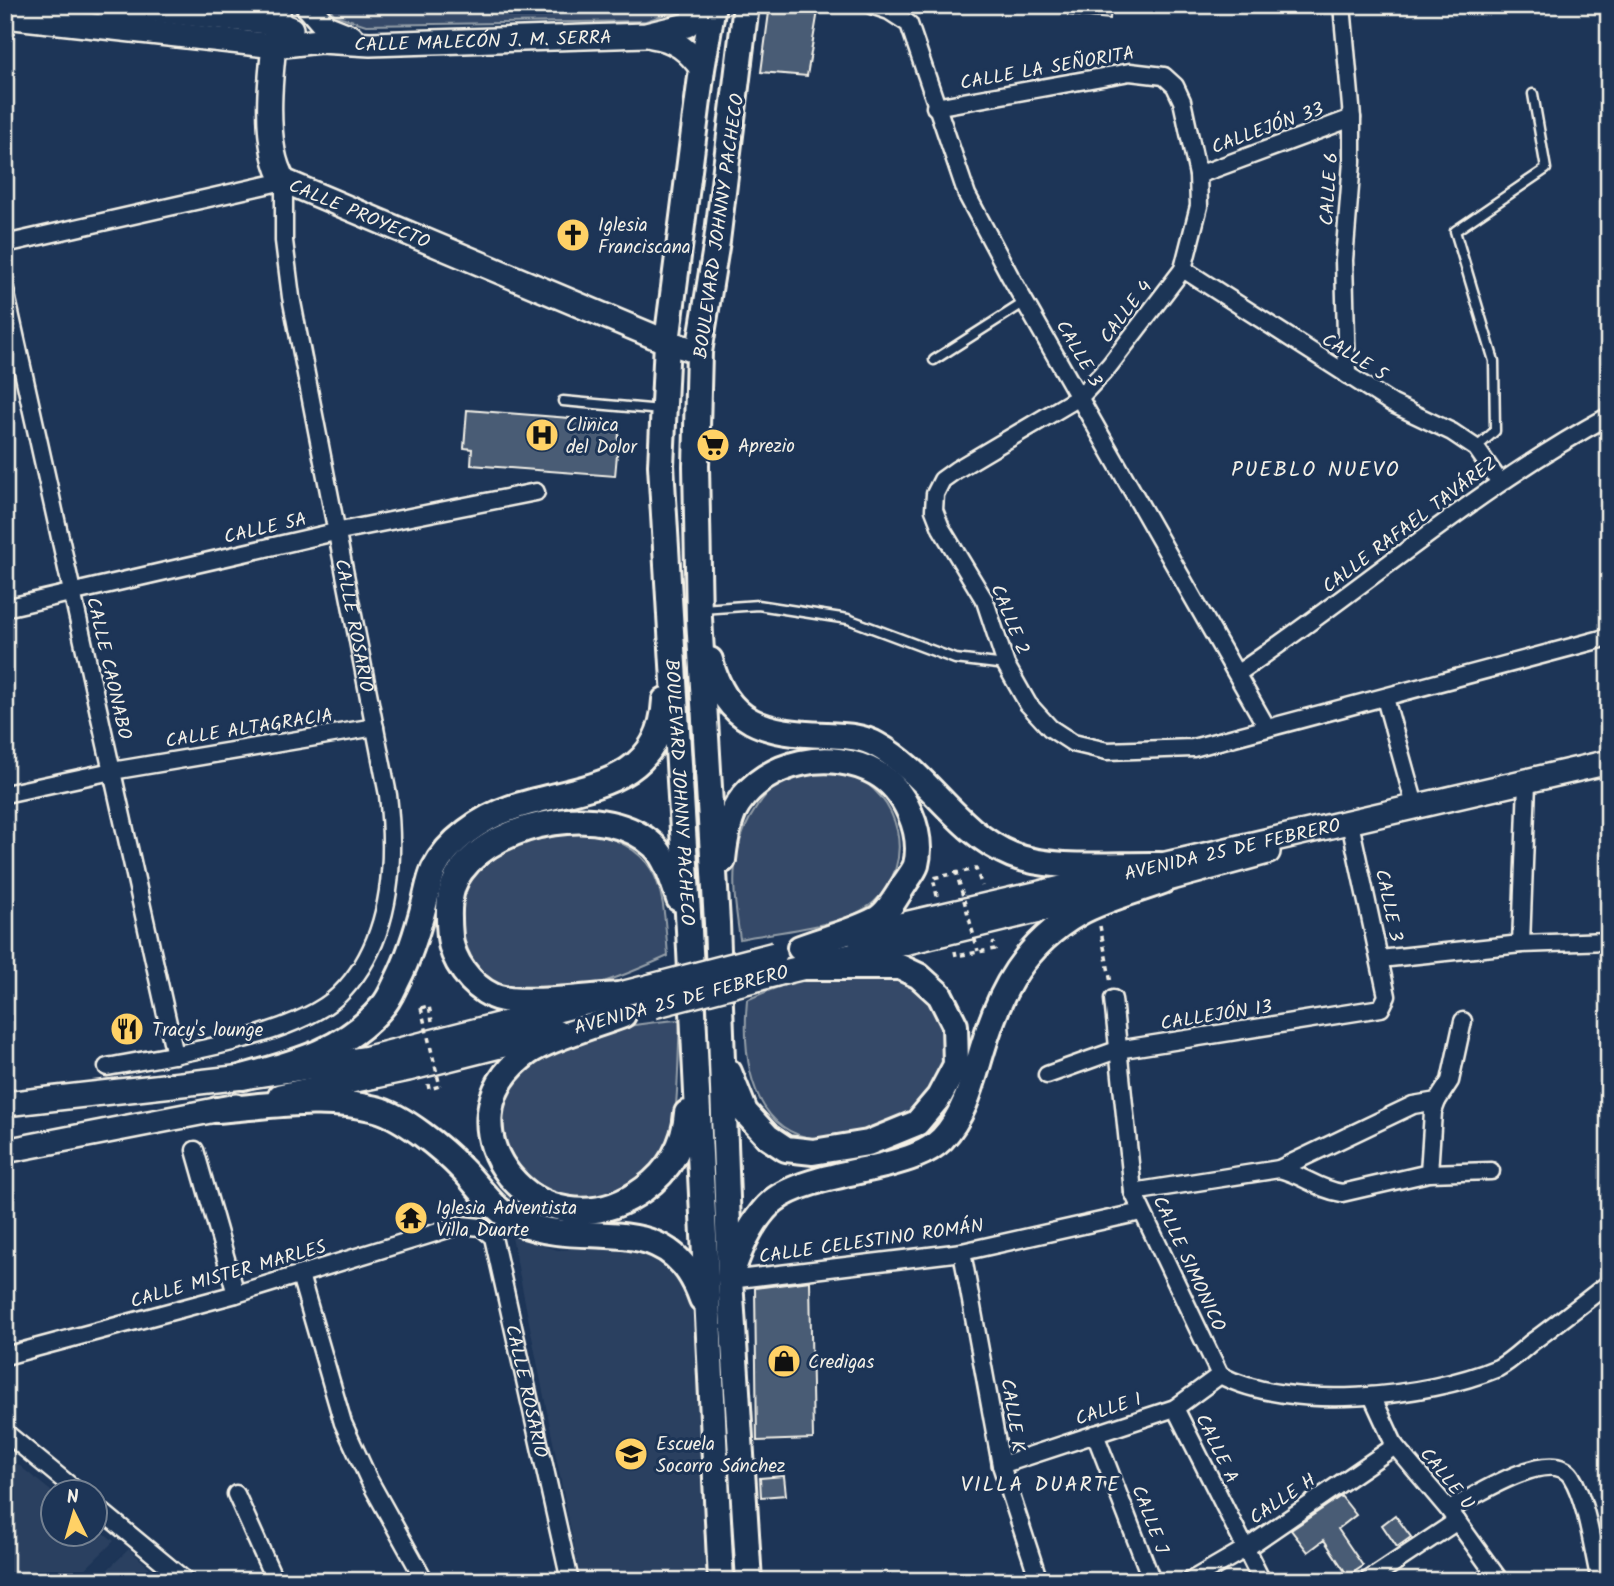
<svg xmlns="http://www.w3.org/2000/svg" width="1614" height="1586" font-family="Kalam,sans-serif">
<rect width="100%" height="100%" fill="#1d3557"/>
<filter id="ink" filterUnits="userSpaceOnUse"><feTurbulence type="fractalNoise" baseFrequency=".0143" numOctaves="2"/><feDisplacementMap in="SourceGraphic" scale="14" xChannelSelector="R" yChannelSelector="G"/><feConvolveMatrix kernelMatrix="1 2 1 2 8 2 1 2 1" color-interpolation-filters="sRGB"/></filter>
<g filter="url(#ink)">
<!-- built -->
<path fill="#2a4060" d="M512 1237 558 1250 624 1245 669 1262 683 1279 703 1326 710 1581H581Z
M5 1454 52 1492V1534H94L95 1526 114 1541 73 1581H5Z
M129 1549 164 1581H96Z"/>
<!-- green -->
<path fill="#354a67" stroke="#949ea8" stroke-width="2" d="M327 5H676L666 14 646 21 366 25 335 15Z
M822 769C831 770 841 770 849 773 901 795 917 863 874 902 846 927 778 931 740 939 736 912 731 880 737 853 743 823 766 784 796 773 804 771 814 770 822 769Z
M579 829C662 848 662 880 668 956 624 976 584 993 535 993 527 993 516 995 508 993 468 983 440 894 474 866 505 841 540 836 579 829Z
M886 973C904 980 919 985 931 1000 956 1030 942 1106 907 1124 894 1131 874 1132 860 1135 762 1159 740 1080 747 1000 803 974 826 974 886 973Z
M680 1020C678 1048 679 1124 668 1146 657 1168 649 1173 629 1186 622 1191 614 1198 606 1199 539 1213 473 1137 512 1074 535 1038 639 1022 680 1020Z"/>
<!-- building -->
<path fill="#485b74" stroke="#f4f1e8" stroke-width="2" d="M770 5H819L807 76 761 72Z
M1068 5H1111L1110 19 1068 15Z
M467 410 620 422 615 476 471 465 472 449 464 448Z
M810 1281 813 1439 757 1441 755 1288Z
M784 1476 786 1495 761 1497 760 1478Z
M1341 1496 1356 1515 1338 1529 1363 1566 1348 1576 1324 1540 1308 1552 1291 1530Z
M1395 1515 1411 1537 1397 1547 1382 1525Z"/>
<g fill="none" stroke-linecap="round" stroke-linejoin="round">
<defs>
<path id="lane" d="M934 360 1025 302
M563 401 661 410
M1476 448 1495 431 1494 361 1455 231 1546 169 1533 94
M702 609 758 605 848 619 955 659 1006 665"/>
<g id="street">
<path d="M871 5 889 11 909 24 967 195 1010 276 1266 726"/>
<path d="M1342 5 1352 118V162L1344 260 1347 375"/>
<path d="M935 107 1130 72 1164 76 1175 86 1182 101 1198 175 1199 206 1183 269 1109 366 1081 396 956 470 942 480 935 494 934 510 941 528 985 601 1006 665 1028 704 1050 728 1073 743 1107 751 1193 748 1609 637"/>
<path d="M1198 175 1352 118"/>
<path id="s1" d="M5 244 284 181V241L291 297 388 795C396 864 392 943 339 995 296 1037 168 1056 107 1067"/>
<path d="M1183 269 1393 404 1452 432 1476 448 1499 481"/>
<path d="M5 290 175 1055"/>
<path d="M5 608 335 532 536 492"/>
<path d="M1238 673C1363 589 1476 488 1609 416"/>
<path d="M1385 698 1416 809"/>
<path d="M5 794 112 771 375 727"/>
<path d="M1521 944 1527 783"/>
<path d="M1380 959 1521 944 1609 941"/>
<path d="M1113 999 1133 1192 1220 1375"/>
<path d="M1047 1075 1117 1050 1381 1008 1387 996 1350 823"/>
<path d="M1437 1101 1450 1081 1463 1021"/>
<path d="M195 1150 236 1294"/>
<path d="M1279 1169C1301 1174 1319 1190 1342 1193L1429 1173 1491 1171"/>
<path d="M1133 1192 1279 1169 1413 1105 1437 1101 1433 1112 1429 1173"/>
<path d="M962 1252 1001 1465 1039 1581"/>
<path d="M300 1275 343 1423 369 1480 425 1581"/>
<path d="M730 1280 962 1252 1141 1212"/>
<path id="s2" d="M5 1356 236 1294 461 1225 481 1227 493 1237 570 1581"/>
<path d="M1220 1375C1290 1412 1426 1398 1498 1368 1510 1362 1522 1350 1532 1342 1558 1323 1583 1303 1609 1283"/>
<path d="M1372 1396 1395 1446 1449 1510 1500 1581"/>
<path d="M1175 1408 1262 1581"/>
<path d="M5 1432 78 1492"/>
<path d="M1095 1434 1152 1581"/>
<path d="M1001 1465 1175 1408 1220 1375"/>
<path d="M236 1494 275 1581"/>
<path d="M94 1505 186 1581"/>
<path d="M1449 1510C1471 1498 1550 1446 1571 1476 1587 1501 1593 1552 1600 1581"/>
<path d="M1190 1581 1245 1549 1395 1446"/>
<path d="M1367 1581 1457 1521"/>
</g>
<g id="secondary">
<path d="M106 5 276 23 291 29"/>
<path id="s3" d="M279 5C273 52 259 142 284 181L667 342 699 352"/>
<path d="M307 5 326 27 351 37"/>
<path id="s4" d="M5 16 275 46 320 41 370 44 646 35 687 25 708 5"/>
<path d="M652 36C675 39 689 51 702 69"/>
<path d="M1146 885 1268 852"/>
<path id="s5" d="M857 935 1609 762"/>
<path d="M776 974 1102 895"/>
<path d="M280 1096 408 1069 556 1032"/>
<path d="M5 1104 243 1077 368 1058 652 986"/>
<path d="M5 1151 236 1106"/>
</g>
<g id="primary">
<path id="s6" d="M713 5 702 69 667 342 661 465 689 930 721 1581"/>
<path d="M746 5 717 241 699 352 696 466 699 618 717 923 730 1280 749 1581"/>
<path d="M710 660C726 725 766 733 826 735 844 736 861 736 877 745 929 774 956 832 1012 855 1052 871 1115 864 1159 865"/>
<path d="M723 860C725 841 728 819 738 804 766 761 832 748 876 773 905 789 924 833 916 865 914 871 908 878 905 883 897 895 888 914 875 920 852 932 824 939 800 948"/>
<path d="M620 995C591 996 517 1007 493 996 471 986 452 960 450 937 448 914 447 890 461 871 498 820 607 801 654 846 667 859 673 882 679 899"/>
<path d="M623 1015C597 1025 550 1038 529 1052 428 1123 540 1265 644 1189 669 1171 685 1144 687 1113"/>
<path d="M729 1072 745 1112 768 1137 786 1149 813 1152 868 1143 917 1123 939 1097 956 1065 955 1025 940 995 919 976 900 967H804"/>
<path d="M243 1077C295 1063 346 1050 382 1007 389 1000 393 989 398 979 410 955 417 932 424 905 427 894 429 880 434 869 448 841 481 818 511 808 574 786 660 791 665 700"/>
<path d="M217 1110C269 1106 324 1096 376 1109 403 1116 443 1149 462 1169 480 1187 495 1213 520 1223 588 1251 669 1205 702 1299"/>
<path d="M733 1269C741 1246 754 1217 773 1201 797 1181 854 1173 885 1165 904 1160 927 1154 942 1139 966 1114 973 1079 983 1047 1000 990 1025 944 1079 913 1104 899 1136 891 1163 881"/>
</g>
</defs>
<!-- lane casing -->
<use href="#lane" stroke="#f4f1e8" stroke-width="13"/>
<!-- street casing -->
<use href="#street" stroke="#f4f1e8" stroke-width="21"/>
<!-- secondary casing -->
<use href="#secondary" stroke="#f4f1e8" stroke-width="28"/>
<!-- primary casing -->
<use href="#primary" stroke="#f4f1e8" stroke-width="30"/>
<!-- path -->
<path stroke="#f4f1e8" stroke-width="3.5" stroke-dasharray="5 5" stroke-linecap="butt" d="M937 896 933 878 976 869 982 886
M1100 926 1111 983
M955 951 956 956 995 949 993 942
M421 1008 429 1006 432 1021
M428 1084 429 1089 440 1086"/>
<!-- lane -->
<use href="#lane" stroke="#1d3557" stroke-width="8"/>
<!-- street -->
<use href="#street" stroke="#1d3557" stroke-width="16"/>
<!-- secondary -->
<use href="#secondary" stroke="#1d3557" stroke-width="23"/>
<!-- primary -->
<use href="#primary" stroke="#1d3557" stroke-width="24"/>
<defs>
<path id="secondary-bridge" d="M652 986 775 954
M653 1006 776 974"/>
</defs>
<!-- secondary-bridge casing -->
<use href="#secondary-bridge" stroke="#f4f1e8" stroke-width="28" stroke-linecap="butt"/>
<!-- path-bridge -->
<path stroke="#f4f1e8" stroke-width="3.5" stroke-dasharray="5 5" stroke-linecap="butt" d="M956 871 978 951
M421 1008 440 1086"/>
<!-- secondary-bridge -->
<use href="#secondary-bridge" stroke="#1d3557" stroke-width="23"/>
</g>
</g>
<!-- icons -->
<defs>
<symbol id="church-disc" viewBox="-11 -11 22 22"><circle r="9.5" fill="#ffd166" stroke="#1d3557"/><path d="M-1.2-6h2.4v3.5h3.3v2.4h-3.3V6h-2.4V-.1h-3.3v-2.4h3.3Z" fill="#111"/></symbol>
<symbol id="hospital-disc" viewBox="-11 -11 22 22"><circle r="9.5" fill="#ffd166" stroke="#1d3557"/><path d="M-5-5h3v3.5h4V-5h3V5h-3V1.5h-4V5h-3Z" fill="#111"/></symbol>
<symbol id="supermarket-disc" viewBox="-11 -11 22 22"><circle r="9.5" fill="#ffd166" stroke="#1d3557"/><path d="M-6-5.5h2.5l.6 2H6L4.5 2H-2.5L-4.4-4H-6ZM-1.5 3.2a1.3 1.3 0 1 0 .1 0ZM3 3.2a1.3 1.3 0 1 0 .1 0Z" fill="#111"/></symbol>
<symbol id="restaurant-disc" viewBox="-11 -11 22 22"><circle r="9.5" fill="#ffd166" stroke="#1d3557"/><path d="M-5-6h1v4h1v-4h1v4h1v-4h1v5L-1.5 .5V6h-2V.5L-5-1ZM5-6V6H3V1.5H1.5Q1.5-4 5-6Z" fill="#111"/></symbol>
<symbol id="temple-disc" viewBox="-11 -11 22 22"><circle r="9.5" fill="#ffd166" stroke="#1d3557"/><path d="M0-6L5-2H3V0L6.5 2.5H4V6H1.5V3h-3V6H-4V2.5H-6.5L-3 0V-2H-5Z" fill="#111"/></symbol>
<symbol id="shop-disc" viewBox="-11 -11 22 22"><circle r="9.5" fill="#ffd166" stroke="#1d3557"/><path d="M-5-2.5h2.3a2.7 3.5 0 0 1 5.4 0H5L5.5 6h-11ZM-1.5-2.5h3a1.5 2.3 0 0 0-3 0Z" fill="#111"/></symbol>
<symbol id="school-disc" viewBox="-11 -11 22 22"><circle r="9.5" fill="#ffd166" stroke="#1d3557"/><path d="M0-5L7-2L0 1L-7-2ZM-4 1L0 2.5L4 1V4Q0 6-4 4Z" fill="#111"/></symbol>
</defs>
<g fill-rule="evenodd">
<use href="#church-disc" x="554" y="216" width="38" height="38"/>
<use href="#hospital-disc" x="523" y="416" width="38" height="38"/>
<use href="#supermarket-disc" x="694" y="426" width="38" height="38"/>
<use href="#restaurant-disc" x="108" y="1010" width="38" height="38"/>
<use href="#temple-disc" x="392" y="1199" width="38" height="38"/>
<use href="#shop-disc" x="765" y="1342" width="38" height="38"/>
<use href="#school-disc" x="612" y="1435" width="38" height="38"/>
</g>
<g text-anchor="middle" stroke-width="6" stroke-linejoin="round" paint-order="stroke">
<!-- street labels -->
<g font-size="19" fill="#f4f1e8" stroke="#1d3557">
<text dy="7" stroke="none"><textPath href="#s4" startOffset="480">CALLE MALECÓN J. M. SERRA</textPath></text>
<text transform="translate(1047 67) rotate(-10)" y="7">CALLE LA SEÑORITA</text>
<text transform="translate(1267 127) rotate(-20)" y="7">CALLEJÓN 33</text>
<text transform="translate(1328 189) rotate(-86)" y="7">CALLE 6</text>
<text dy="7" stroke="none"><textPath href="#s3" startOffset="261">CALLE PROYECTO</textPath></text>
<text transform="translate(718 226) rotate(-82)" y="7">BOULEVARD JOHNNY PACHECO</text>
<text transform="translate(1125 311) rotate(-53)" y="7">CALLE 4</text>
<text transform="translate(1080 353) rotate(60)" y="7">CALLE 3</text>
<text transform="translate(1355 356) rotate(32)" y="7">CALLE 5</text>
<text transform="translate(1409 524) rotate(-37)" y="7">CALLE RAFAEL TAVÁREZ</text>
<text transform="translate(265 527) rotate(-13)" y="7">CALLE 5A</text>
<text transform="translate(1011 619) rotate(68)" y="7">CALLE 2</text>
<text dy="7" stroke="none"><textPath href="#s1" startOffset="737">CALLE ROSARIO</textPath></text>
<text transform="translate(110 668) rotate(77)" y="7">CALLE CAONABO</text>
<text transform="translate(249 727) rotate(-9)" y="7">CALLE ALTAGRACIA</text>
<text dy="7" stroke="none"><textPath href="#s6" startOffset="791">BOULEVARD JOHNNY PACHECO</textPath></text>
<text dy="7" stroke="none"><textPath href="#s5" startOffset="385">AVENIDA 25 DE FEBRERO</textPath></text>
<text transform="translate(1390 905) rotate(78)" y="7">CALLE 3</text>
<text transform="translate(681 999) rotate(-15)" y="7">AVENIDA 25 DE FEBRERO</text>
<text transform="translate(1216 1014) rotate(-9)" y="7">CALLEJÓN 13</text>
<text transform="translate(871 1240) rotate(-8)" y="7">CALLE CELESTINO ROMÁN</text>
<text transform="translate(1190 1263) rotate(65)" y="7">CALLE SIMONICO</text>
<text transform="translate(228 1273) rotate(-16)" y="7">CALLE MISTER MARLES</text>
<text dy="7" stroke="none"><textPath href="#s2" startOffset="668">CALLE ROSARIO</textPath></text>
<text transform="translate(1108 1408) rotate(-18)" y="7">CALLE I</text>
<text transform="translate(1014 1415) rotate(81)" y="7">CALLE K</text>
<text transform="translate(1218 1448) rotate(64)" y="7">CALLE A</text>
<text transform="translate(1448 1478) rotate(51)" y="7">CALLE U</text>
<text transform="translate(1282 1498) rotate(-34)" y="7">CALLE H</text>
<text transform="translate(1151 1519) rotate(69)" y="7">CALLE J</text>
</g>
<!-- poi labels -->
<g font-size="19" fill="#f4f1e8" stroke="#1d3557" text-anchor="start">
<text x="598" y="231">Iglesia<tspan x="598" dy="22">Franciscana</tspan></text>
<text x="566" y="431">Clinica<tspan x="566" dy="22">del Dolor</tspan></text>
<text x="738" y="452">Aprezio</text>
<text x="152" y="1036">Tracy's lounge</text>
<text x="436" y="1214">Iglesia Adventista<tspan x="436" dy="22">Villa Duarte</tspan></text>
<text x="808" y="1368">Credigas</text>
<text x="656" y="1450">Escuela<tspan x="656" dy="22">Socorro Sánchez</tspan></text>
</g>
<!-- neighbourhood labels -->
<g font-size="21" letter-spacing="2" fill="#f4f1e8" stroke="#1d3557">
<text x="1316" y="476">PUEBLO NUEVO</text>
<text x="1041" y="1491">VILLA DUARTE</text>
</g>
</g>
<!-- margin -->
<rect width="1614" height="1586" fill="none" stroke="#1d3557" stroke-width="28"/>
<rect x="14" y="14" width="1586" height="1558" fill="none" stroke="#f4f1e8" stroke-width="2.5" filter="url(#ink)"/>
<!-- north arrow -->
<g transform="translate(74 1513) rotate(355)"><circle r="33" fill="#1d3557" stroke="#738091" stroke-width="2"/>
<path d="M0-5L12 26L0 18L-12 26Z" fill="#ffd166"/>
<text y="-10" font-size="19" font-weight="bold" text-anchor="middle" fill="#f4f1e8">N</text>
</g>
</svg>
